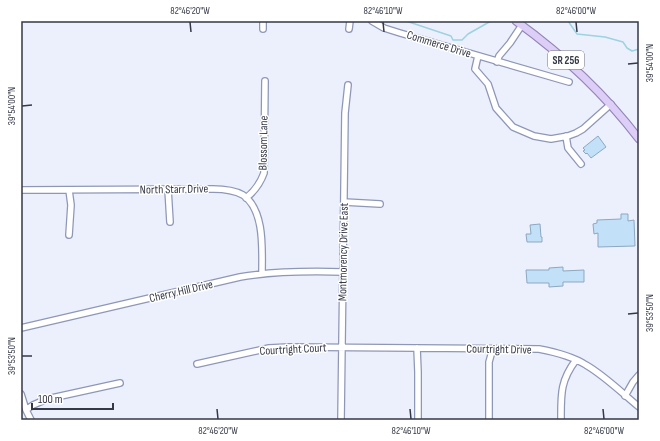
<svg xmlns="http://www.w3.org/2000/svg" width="660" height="441" font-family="'Sofia Sans Condensed',sans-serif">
<rect width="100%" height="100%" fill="#ecf0fd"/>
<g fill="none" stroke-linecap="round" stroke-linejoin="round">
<!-- stream -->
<path stroke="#9dd2e1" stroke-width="1.5" d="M406 21 451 36 453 40H462L468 34 491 21
M568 21 577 34 605 37 623 42 627 48 632 51 639 49
M21 22 24 21"/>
</g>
<!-- building -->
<path fill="#c3e0f9" stroke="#8da8c0" d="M598 136 606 147 591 158 587 153 586 154 583 151 585 150 583 148Z
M621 214H628V221L634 220 635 246 598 247V233L594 234 593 224 597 223V220L621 219Z
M540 224 541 237H542V242H527L526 234H531L530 225Z
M563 267V271L584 270V282H563V286L549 287V283H527L526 270H549V268Z"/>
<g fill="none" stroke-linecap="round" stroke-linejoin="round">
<defs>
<path id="minor" d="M372 21 384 28 400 33 569 82
M263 29V21
M349 29 350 21
M478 56 475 69 488 84 496 108 513 127 534 136 551 139 568 136 576 133 583 129 611 104
M497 62 499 56 510 43 522 25
M566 136 568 148 581 164
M168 189 170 222
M21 190 213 189C223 189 234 190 243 195 265 210 262 250 262 273
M69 190 71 205 69 235
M246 198C255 191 260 184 264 173L265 81
M344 202 380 204
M21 328 240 277C274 271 308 271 343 272
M417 348 418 372V420
M197 364 269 348 289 347 539 349C555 352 572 356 586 365 605 376 622 393 639 407
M21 394 26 410 31 420
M625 396 633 382 639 375
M26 410 33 405 47 399 120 383
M341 420 345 113 348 85
M489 420V362L491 355 494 348
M561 420C561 395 560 381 576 360"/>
<path id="major" d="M516 21C563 55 604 93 639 139"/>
</defs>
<!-- minor casing -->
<use href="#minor" stroke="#8f97b6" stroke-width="8"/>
<!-- major casing -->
<use href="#major" stroke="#9385b5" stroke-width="9"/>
<!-- minor -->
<use href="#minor" stroke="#fff" stroke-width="5.5"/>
<!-- major -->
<use href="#major" stroke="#ddcef7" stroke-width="7"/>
</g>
<!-- ticks -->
<path fill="none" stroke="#353845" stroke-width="1.5" d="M190 22 191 32M383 22 384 32M576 22 577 32M628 64 638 63M22 106 32 105M628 314 638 313M22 356H32M217 409 218 419M410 409 411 419M603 409 604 419"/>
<g text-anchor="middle" stroke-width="3" stroke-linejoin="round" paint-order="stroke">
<!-- shield labels -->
<rect fill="#fff" stroke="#72747d" stroke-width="1" x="548" y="51" width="36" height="18" rx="3"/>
<g font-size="11" font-weight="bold" fill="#353845">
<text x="566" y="64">SR 256</text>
</g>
<!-- street labels -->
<g font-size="12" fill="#353845" stroke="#fff">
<text transform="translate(439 44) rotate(17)" y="4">Commerce Drive</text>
<text transform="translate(263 143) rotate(-89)" y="4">Blossom Lane</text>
<text transform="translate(174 189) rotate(-1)" y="4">North Starr Drive</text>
<text transform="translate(343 252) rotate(-89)" y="4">Montmorency Drive East</text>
<text transform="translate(181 291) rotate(-13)" y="4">Cherry Hill Drive</text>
<text transform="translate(293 349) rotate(-3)" y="4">Courtright Court</text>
<text transform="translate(499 349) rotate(1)" y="4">Courtright Drive</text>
</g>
</g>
<!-- border -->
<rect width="660" height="441" fill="none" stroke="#ffffff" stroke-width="44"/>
<!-- scale -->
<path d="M32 403v6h81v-6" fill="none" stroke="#353845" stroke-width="2"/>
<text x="38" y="403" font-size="12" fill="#353845" stroke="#ffffff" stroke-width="3" paint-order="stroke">100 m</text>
<rect x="22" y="22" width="616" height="397" fill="none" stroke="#353845" stroke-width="1.5"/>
<g font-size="10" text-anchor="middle" fill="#353845">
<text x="190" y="14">82°46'20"W</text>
<text x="383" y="14">82°46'10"W</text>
<text x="576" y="14">82°46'00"W</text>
<text transform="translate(649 63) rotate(-90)" y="4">39°54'00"N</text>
<text transform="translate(11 106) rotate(-90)" y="4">39°54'00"N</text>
<text transform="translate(649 313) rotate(-90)" y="4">39°53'50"N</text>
<text transform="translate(11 356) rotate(-90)" y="4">39°53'50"N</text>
<text x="218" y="434">82°46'20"W</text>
<text x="411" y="434">82°46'10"W</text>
<text x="604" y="434">82°46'00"W</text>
</g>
</svg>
